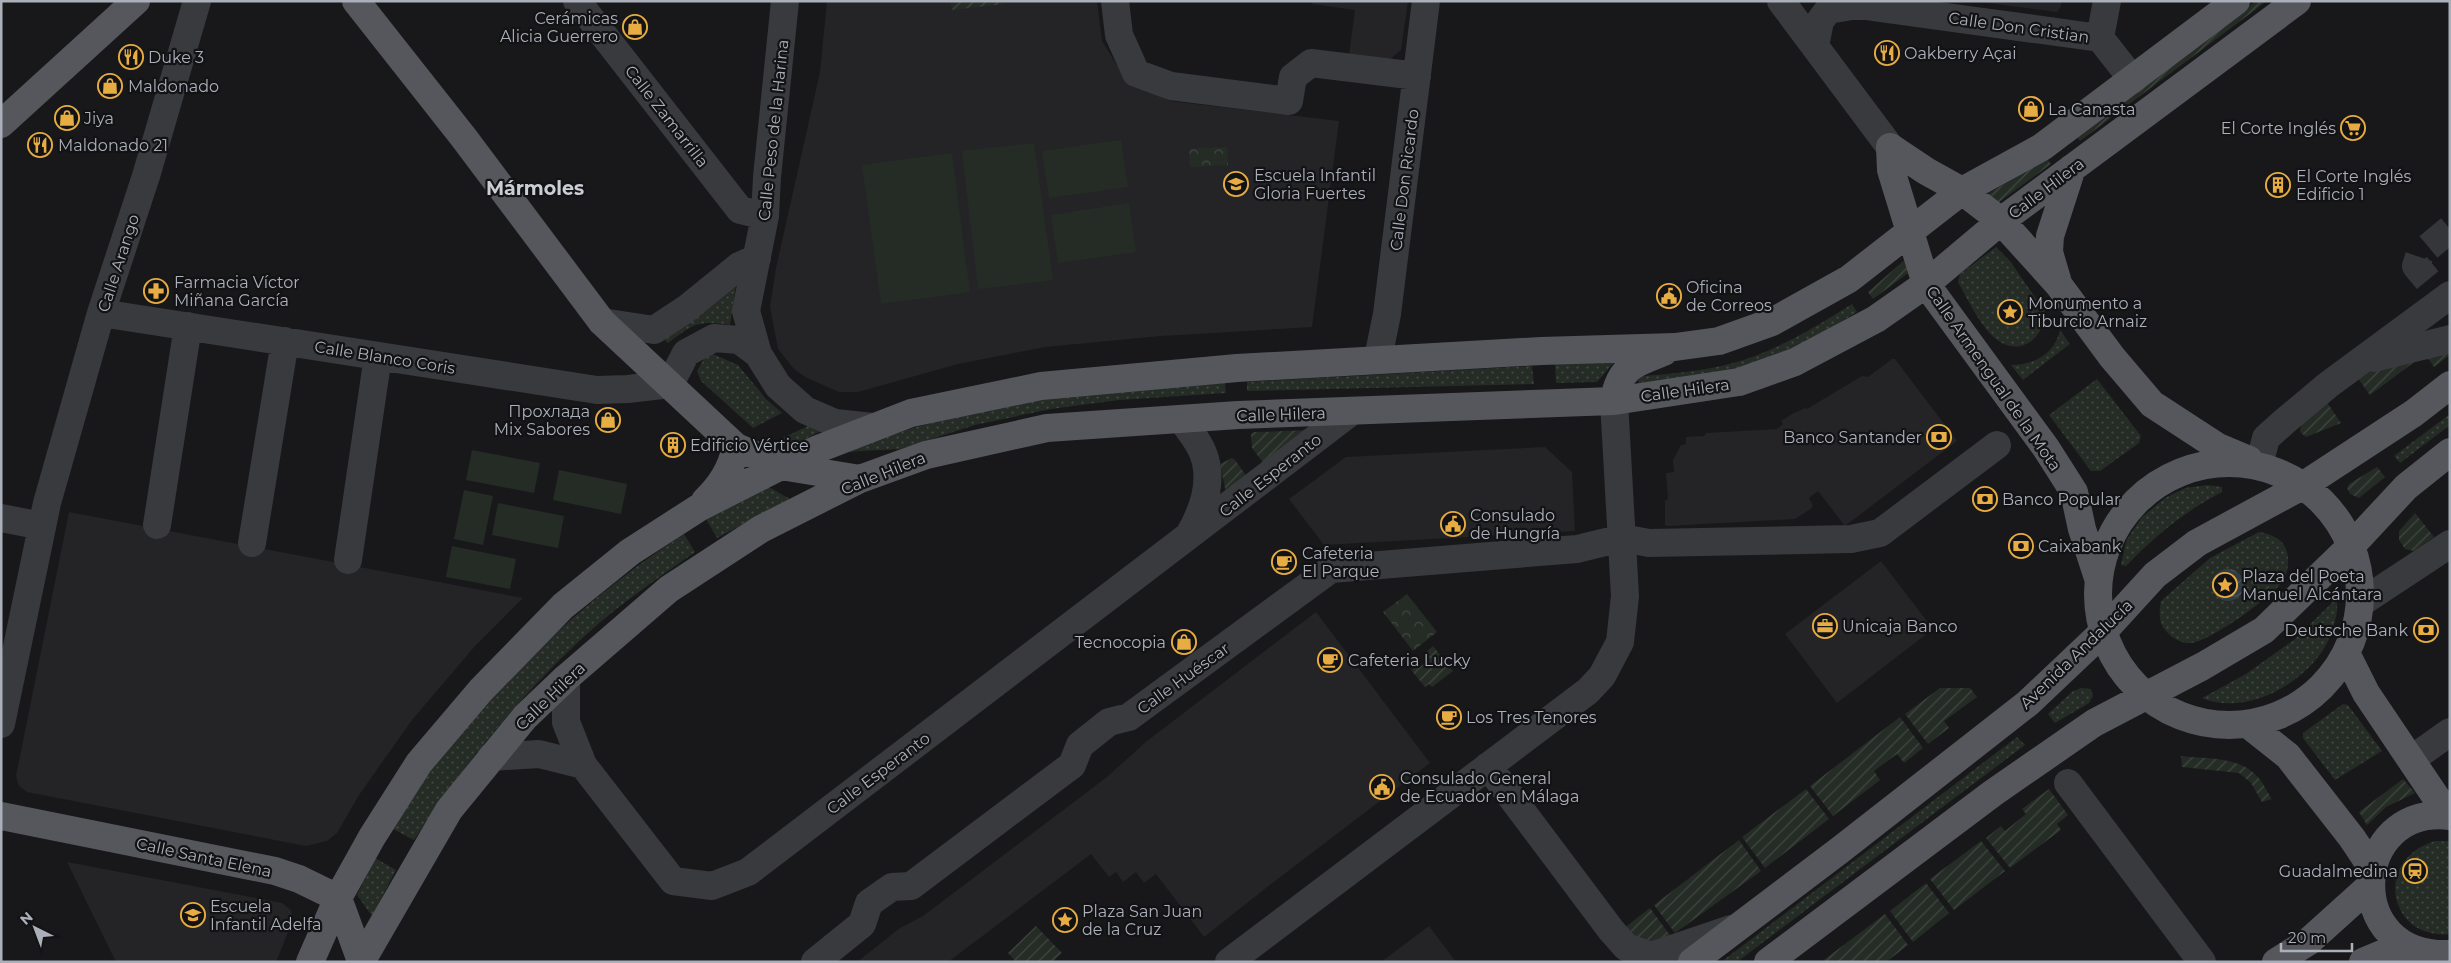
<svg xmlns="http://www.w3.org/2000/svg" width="2451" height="963" font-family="Montserrat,sans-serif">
<defs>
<pattern id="grass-dots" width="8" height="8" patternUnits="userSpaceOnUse" patternTransform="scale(1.25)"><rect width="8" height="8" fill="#242c25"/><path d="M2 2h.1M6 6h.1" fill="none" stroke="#414843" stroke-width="1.8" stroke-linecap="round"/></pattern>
<pattern id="park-crowns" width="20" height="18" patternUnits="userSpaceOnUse" patternTransform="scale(1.25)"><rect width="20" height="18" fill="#242c25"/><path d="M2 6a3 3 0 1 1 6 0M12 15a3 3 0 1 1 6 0" fill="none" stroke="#414843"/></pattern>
<pattern id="garden-furrows" width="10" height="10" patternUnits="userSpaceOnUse" patternTransform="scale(1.25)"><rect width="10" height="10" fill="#242c25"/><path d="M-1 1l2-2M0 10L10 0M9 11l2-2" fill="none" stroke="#414843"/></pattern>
<pattern id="water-waves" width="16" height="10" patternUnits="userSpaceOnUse" patternTransform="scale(1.25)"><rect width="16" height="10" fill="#313b42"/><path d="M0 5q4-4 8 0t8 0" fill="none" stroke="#4c555b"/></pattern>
</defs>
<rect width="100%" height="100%" fill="#18181a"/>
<!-- built -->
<path fill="#242427" d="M827 1H1097L1102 41 1121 72 1170 101 1339 121 1312 327 1161 336 1045 347 958 364 858 392H839L807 378 795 370 778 349 770 307 776 268 820 72Z
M1313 1H1408L1401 50 1389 60 1349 55 1355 10 1312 4Z
M1972 1H2061V6L2057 12Z
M1892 359H1895L1957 441 1845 526 1818 491 1809 498 1812 504V508L1795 519 1668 526 1665 525V501L1668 499 1666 473 1674 472 1673 460 1681 445 1686 444V437L1704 436 1706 433 1777 429 1783 424 1781 421 1792 414 1805 408 1807 409 1862 376 1868 377Z
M1545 447 1572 472 1575 531 1324 545 1289 499 1346 457Z
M69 512 523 598 475 646 412 720 359 795 337 833 327 841 306 846 27 792 19 786 16 776Z
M1881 561 1933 629 1837 703 1785 634Z
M1316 612 1430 763 1275 881 1204 937 1156 874 1144 883 1136 872 1123 882 1116 872 1109 877 1091 854 948 962H857L900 928 923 916 1107 777 1147 741Z
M67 862 282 903 291 910 293 920 276 962H116Z
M1429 926 1456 962H1381Z"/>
<!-- grass -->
<path fill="url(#grass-dots)" d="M1996 247 2010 261 2046 313C2043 326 2039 338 2026 344 1993 359 1971 304 1958 282L1960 274Z
M737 279 730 325C698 320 693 324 668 343L660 336Z
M1852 304 1857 312C1818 336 1779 359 1735 370 1704 377 1671 380 1639 383L1637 379 1638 377C1670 373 1702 372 1733 363 1776 351 1814 328 1852 304Z
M2060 330 2070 344 2023 380 2011 365C2034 365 2055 354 2060 330Z
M708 352 738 365 766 399 782 413 753 428 701 381 697 371Z
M1615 361 1597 382 1556 383 1555 364Z
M1532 366 1534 384 1247 391V382Z
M2097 379 2141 436 2139 443 2100 471H2091L2049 415Z
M1225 383 1226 393 1119 400 1051 409 975 425 900 449 844 452C909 427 978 408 1046 398 1105 389 1166 388 1225 383Z
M2450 414V425L2400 463 2394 456Z
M808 426 821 431 791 446 774 442Z
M2207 485 2222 487V492C2185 511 2155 536 2126 566L2121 565 2126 541 2141 518 2165 498 2185 488Z
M767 486 790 499 717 538 706 519Z
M2259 532C2277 535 2289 543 2288 563 2288 568 2286 577 2283 581 2270 598 2211 641 2191 643 2183 644 2173 639 2168 633 2158 624 2159 613 2161 601L2210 558Z
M684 534 695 552C654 581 611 610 575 645 513 704 461 769 414 840L391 828C405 807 418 785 434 765 505 675 588 596 684 534Z
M2336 599C2339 608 2336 616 2334 625 2322 675 2251 719 2202 698L2246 674 2295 639Z
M2081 688 2091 689 2093 696 2089 703 2055 723 2048 714 2073 691Z
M2343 704 2348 705 2382 751 2335 780 2303 738V733Z
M2017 737 2025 745 1737 962H1721Z
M2435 841H2450V934C2389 941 2372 860 2435 841Z
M375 858 396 870 372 916 357 895Z"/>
<!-- park -->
<path fill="url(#park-crowns)" d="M1227 147 1228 165 1190 167 1189 149Z
M1407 594 1437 632 1413 651 1383 612Z"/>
<!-- garden -->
<path fill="url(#garden-furrows)" d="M950 1H1003L1004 4 952 10Z
M2256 1H2267L2080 141 2076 136Z
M2047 159 2051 164 1998 203 1986 195Z
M1908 257 1915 268 1873 299 1868 292Z
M2450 344V355L2434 367 2425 354 2370 395 2357 377 2381 362Z
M2326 401 2341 423 2306 437 2300 432 2301 425Z
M1312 430 1267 468 1252 448 1251 434 1254 432Z
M1232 458 1235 460 1250 481 1226 493 1220 464Z
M2377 467 2385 477 2359 498 2350 494 2347 488 2349 484Z
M2415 513 2434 537 2414 551 2405 549 2399 540V531Z
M1433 646 1453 671 1432 687 1429 684 1425 687 1411 670 1418 665 1420 667 1430 659 1425 653Z
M1940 688H1970L1977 697 1944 721 1949 728 1928 744 1905 714Z
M1900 717 1923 748 1904 763 1897 754 1874 771 1880 780 1833 816 1810 786Z
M2181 756C2206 759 2238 756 2257 776 2263 782 2267 792 2272 799L2262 802 2251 783 2239 773 2182 767Z
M2403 779 2415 793 2386 807 2367 825 2359 812Z
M1806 789 1829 819 1765 868 1742 837Z
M2049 789 2068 815 2057 824 2061 830 2010 868 1986 838 2001 826 2005 831 2026 814 2022 809Z
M1739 840 1761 871 1675 933 1654 905Z
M1981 841 2005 871 1954 910 1930 879Z
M1926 883 1949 913 1913 942 1890 911Z
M1650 908 1672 938 1659 949 1619 932Z
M1885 914 1908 945 1886 962H1821Z
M1036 926 1062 953 1052 962H1016L1008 953Z"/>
<!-- pitch -->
<path fill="#242c25" d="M1121 140 1128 187 1049 198 1042 151Z
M1034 143 1053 280 978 289 962 151Z
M952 153 970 292 881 304 862 165Z
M1129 203 1136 252 1058 263 1051 215Z
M472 450 540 463 534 493 466 480Z
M559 470 627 484 621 514 553 500Z
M464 490 493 496 483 545 454 539Z
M498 503 564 516 558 548 492 535Z
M452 546 516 559 510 589 446 577Z"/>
<!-- water -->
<path fill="url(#water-waves)" d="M2212 585a16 16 0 1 1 32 0a16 16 0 1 1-32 0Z"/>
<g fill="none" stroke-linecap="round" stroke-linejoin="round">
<!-- minor-tunnel -->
<path stroke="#35363a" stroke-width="28" stroke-dasharray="28 14" stroke-linecap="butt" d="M2450 229 2420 254 2416 266 2450 307"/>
<!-- minor -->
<path stroke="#393a3e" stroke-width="28" d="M577 1 740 210 765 216
M785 1 767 177 765 216 746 311 758 354 778 386 805 410 835 423 873 427
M1115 1 1119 35 1136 73 1171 86 1289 101 1293 77 1311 63 1417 76
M1781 1 1890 147
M2107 1 2100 38 2133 80
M1815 46 1820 21 1828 10 1858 5 2100 38
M101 313 597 390 628 389 670 384 686 353 714 338 739 340 758 354
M602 322 654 330 686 309 739 266 757 258
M1378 358 1387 314 1426 1
M2374 358 2450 339
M1182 420C1189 430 1199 442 1203 453 1214 481 1203 511 1189 535
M2259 465 2266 438 2285 421 2328 385 2450 295
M1 518 42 526
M157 525 188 326
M252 543 285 341
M348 560 378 356
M2362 602 2450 544
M566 678V722L583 765 673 881 712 886 748 872 1352 411
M1 724 47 503 101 313 146 176 197 1
M491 757 539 754 583 765
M2412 759 2450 732
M1488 766 1611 930 1626 947 1651 956 1731 929
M2068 783 2202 962
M815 962 862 924 869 903 892 887 911 886 1072 765 1080 745 1109 722 1129 717 1331 569 1577 549 1622 538 1649 543 1851 539 1880 533 1997 445
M1229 962 1588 691 1602 676 1620 642 1625 596 1614 401"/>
<!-- major -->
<path stroke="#55575d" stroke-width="28" d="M356 1 464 138 602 322 736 447 781 466 860 479
M1 124 136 1
M1890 147 1926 171 1962 191 2001 221 2058 284 2112 357 2152 404 2218 447 2249 460
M1890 147 1891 170 1926 284 2046 448 2074 492 2082 529 2098 578
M2058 283 2049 252 2050 236 2072 168
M1614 401C1619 367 1635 363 1664 352
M2098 594a131 131 0 1 1 262 0a131 131 0 1 1-262 0Z
M705 501C721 485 731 470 736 447
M2347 655 2366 693 2448 815
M2249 725 2288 756 2352 838 2372 868
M1 816 275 871 299 879 338 898 361 961
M2450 816C2350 804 2340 959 2450 954
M310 962 338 898 372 837 419 763 481 690 563 606 630 552 700 507 781 466 818 449 911 413 1041 386 1237 368 1541 351 1675 347 1719 341 1772 322 1849 279 1962 191 2042 147 2236 1
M361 962 449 810 525 717 566 678 669 589 761 529 860 479 926 455 1047 428 1238 415 1614 401 1739 382 1795 362 1876 319 1926 284 2001 221 2297 1
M1692 962 1840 850 2028 703 2102 633 2155 575 2197 543 2304 485 2414 413 2450 385
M1768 962 1993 793 2094 723 2203 666 2264 630 2353 544 2406 487 2450 452
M2276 962 2308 942 2369 887
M2363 962 2389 951 2407 947"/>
</g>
<!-- icons -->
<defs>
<symbol id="shop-ring" viewBox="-11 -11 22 22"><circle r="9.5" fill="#131315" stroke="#e7ad42" stroke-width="1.5"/><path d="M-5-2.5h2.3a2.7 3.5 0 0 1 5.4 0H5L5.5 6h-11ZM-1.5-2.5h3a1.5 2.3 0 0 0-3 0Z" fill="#e7ad42"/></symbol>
<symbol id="restaurant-ring" viewBox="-11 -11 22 22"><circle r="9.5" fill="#131315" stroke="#e7ad42" stroke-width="1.5"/><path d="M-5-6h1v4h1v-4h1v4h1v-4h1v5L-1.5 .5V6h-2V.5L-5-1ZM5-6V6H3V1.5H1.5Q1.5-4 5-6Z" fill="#e7ad42"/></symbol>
<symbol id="supermarket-ring" viewBox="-11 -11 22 22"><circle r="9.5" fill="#131315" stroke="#e7ad42" stroke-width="1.5"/><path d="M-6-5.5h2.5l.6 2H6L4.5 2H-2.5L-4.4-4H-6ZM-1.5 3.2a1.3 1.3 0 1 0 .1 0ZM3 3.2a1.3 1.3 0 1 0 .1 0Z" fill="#e7ad42"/></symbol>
<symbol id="school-ring" viewBox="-11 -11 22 22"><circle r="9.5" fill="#131315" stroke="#e7ad42" stroke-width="1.5"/><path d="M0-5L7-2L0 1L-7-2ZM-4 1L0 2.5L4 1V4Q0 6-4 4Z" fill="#e7ad42"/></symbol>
<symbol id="building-ring" viewBox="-11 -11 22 22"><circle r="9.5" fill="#131315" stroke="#e7ad42" stroke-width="1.5"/><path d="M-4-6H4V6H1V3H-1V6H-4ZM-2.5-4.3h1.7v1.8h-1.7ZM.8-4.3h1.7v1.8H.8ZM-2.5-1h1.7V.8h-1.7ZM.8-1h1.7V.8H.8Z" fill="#e7ad42"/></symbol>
<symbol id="pharmacy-ring" viewBox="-11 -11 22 22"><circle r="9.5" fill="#131315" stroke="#e7ad42" stroke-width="1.5"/><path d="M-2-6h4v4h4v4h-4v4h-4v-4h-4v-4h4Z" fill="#e7ad42"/></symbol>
<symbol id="civic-ring" viewBox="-11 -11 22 22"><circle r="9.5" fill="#131315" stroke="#e7ad42" stroke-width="1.5"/><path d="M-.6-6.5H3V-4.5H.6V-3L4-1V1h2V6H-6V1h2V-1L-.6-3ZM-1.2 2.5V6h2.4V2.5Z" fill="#e7ad42"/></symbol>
<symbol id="sight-ring" viewBox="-11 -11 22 22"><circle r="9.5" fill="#131315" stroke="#e7ad42" stroke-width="1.5"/><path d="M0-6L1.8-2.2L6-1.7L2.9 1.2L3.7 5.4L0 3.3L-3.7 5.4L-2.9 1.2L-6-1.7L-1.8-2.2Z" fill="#e7ad42"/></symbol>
<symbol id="bank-ring" viewBox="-11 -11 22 22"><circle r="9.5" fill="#131315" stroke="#e7ad42" stroke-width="1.5"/><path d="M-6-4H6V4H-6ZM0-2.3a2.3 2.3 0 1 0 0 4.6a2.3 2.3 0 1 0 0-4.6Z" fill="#e7ad42"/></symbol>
<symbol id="cafe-ring" viewBox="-11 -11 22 22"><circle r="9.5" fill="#131315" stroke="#e7ad42" stroke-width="1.5"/><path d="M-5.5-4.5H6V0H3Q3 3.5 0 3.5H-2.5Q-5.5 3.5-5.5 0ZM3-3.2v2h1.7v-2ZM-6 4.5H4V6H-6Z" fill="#e7ad42"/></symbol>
<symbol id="office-ring" viewBox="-11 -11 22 22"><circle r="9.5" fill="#131315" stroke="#e7ad42" stroke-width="1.5"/><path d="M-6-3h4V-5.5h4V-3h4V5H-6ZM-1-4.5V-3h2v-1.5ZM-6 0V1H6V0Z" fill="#e7ad42"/></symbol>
<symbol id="station-ring" viewBox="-11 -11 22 22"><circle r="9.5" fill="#131315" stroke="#e7ad42" stroke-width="1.5"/><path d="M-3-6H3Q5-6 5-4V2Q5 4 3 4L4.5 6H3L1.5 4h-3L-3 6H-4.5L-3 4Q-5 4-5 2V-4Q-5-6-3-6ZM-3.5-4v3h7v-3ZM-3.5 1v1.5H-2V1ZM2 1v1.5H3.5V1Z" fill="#e7ad42"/></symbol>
</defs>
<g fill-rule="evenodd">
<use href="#shop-ring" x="621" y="13" width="28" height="28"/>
<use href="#restaurant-ring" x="1873" y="39" width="28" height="28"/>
<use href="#restaurant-ring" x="117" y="43" width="28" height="28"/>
<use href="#shop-ring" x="96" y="72" width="28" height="28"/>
<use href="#shop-ring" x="2017" y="95" width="28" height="28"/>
<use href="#shop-ring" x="53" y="104" width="28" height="28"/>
<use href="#supermarket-ring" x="2339" y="114" width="28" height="28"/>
<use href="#restaurant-ring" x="26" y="131" width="28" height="28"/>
<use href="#school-ring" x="1222" y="170" width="28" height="28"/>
<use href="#building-ring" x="2264" y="171" width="28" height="28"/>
<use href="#pharmacy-ring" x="142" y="277" width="28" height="28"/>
<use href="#civic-ring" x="1655" y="282" width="28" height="28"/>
<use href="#sight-ring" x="1996" y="298" width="28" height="28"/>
<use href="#shop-ring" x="594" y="406" width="28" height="28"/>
<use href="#bank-ring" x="1925" y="423" width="28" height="28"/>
<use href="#building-ring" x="659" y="431" width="28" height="28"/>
<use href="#bank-ring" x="1971" y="485" width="28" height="28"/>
<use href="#civic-ring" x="1439" y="510" width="28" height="28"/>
<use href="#bank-ring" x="2007" y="532" width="28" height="28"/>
<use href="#cafe-ring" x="1270" y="548" width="28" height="28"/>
<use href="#sight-ring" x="2211" y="571" width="28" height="28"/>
<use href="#office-ring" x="1811" y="612" width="28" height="28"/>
<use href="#bank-ring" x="2412" y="616" width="28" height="28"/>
<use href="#shop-ring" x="1170" y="628" width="28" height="28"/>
<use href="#cafe-ring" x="1316" y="646" width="28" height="28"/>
<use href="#cafe-ring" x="1435" y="703" width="28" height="28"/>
<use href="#civic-ring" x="1368" y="773" width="28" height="28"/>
<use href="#station-ring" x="2401" y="857" width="28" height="28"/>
<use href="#school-ring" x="179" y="901" width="28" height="28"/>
<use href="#sight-ring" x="1051" y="906" width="28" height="28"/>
</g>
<g text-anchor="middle" stroke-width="4.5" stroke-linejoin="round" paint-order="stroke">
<!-- poi labels -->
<g font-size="16" fill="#abafb9" stroke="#131315" text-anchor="start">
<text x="618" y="24" text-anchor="end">Cerámicas<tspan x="618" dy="18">Alicia Guerrero</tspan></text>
<text x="1904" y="59">Oakberry Açai</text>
<text x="148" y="63">Duke 3</text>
<text x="128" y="92">Maldonado</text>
<text x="2048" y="115">La Canasta</text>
<text x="84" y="124">Jiya</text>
<text x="2336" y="134" text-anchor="end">El Corte Inglés</text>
<text x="58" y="151">Maldonado 21</text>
<text x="1254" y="181">Escuela Infantil<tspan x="1254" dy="18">Gloria Fuertes</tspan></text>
<text x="2296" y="182">El Corte Inglés<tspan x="2296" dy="18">Edificio 1</tspan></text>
<text x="174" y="288">Farmacia Víctor<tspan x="174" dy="18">Miñana García</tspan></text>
<text x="1686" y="293">Oficina<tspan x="1686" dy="18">de Correos</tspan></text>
<text x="2028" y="309">Monumento a<tspan x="2028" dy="18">Tiburcio Arnaiz</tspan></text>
<text x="590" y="417" text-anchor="end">Прохлада<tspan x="590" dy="18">Mix Sabores</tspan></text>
<text x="1922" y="443" text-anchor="end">Banco Santander</text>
<text x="690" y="451">Edificio Vértice</text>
<text x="2002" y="505">Banco Popular</text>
<text x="1470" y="521">Consulado<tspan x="1470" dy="18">de Hungría</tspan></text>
<text x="2038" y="552">Caixabank</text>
<text x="1302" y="559">Cafeteria<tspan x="1302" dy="18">El Parque</tspan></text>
<text x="2242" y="582">Plaza del Poeta<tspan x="2242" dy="18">Manuel Alcántara</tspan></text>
<text x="1842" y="632">Unicaja Banco</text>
<text x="2408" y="636" text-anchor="end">Deutsche Bank</text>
<text x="1166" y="648" text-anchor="end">Tecnocopia</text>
<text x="1348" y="666">Cafeteria Lucky</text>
<text x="1466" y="723">Los Tres Tenores</text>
<text x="1400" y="784">Consulado General<tspan x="1400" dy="18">de Ecuador en Málaga</tspan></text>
<text x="2398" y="877" text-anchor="end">Guadalmedina</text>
<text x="210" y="912">Escuela<tspan x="210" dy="18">Infantil Adelfa</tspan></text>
<text x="1082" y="917">Plaza San Juan<tspan x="1082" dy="18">de la Cruz</tspan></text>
</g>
<!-- street labels -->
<g font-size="16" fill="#abafb9" stroke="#131315">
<text transform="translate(2019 27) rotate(8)" y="6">Calle Don Cristian</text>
<text transform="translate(667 116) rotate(52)" y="6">Calle Zamarrilla</text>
<text transform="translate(773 130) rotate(-84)" y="6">Calle Peso de la Harina</text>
<text transform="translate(1404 180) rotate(-83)" y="6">Calle Don Ricardo</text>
<text transform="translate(2046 188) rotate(-37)" y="6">Calle Hilera</text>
<text transform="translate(118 263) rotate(-72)" y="6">Calle Arango</text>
<text transform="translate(385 357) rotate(9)" y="6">Calle Blanco Coris</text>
<text transform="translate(1994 378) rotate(55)" y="6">Calle Armengual de la Mota</text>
<text transform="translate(1685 390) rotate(-8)" y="6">Calle Hilera</text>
<text transform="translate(1281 414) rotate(-2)" y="6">Calle Hilera</text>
<text transform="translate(883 473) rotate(-22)" y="6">Calle Hilera</text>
<text transform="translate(1270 475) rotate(-38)" y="6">Calle Esperanto</text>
<text transform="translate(2076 654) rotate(-44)" y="6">Avenida Andalucía</text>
<text transform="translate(1183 678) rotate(-36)" y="6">Calle Huéscar</text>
<text transform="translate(550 696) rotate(-44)" y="6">Calle Hilera</text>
<text transform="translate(878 773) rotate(-37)" y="6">Calle Esperanto</text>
<text transform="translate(204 857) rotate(12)" y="6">Calle Santa Elena</text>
</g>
<!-- quarter labels -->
<g font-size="19" font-weight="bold" fill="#cbced5" stroke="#131315">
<text x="535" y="195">Mármoles</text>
</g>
</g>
<!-- border -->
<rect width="2451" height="963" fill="none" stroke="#abafb9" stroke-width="5"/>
<!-- north arrow -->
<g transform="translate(35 928) rotate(318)" stroke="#131315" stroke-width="4" paint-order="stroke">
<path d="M0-4L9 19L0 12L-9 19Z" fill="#abafb9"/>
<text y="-8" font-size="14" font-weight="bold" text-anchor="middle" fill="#abafb9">N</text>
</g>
<!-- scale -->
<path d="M2281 943v8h71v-8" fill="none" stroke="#abafb9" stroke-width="2.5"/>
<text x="2288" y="943" font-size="15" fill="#abafb9" stroke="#131315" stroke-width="4" paint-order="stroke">20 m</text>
</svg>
